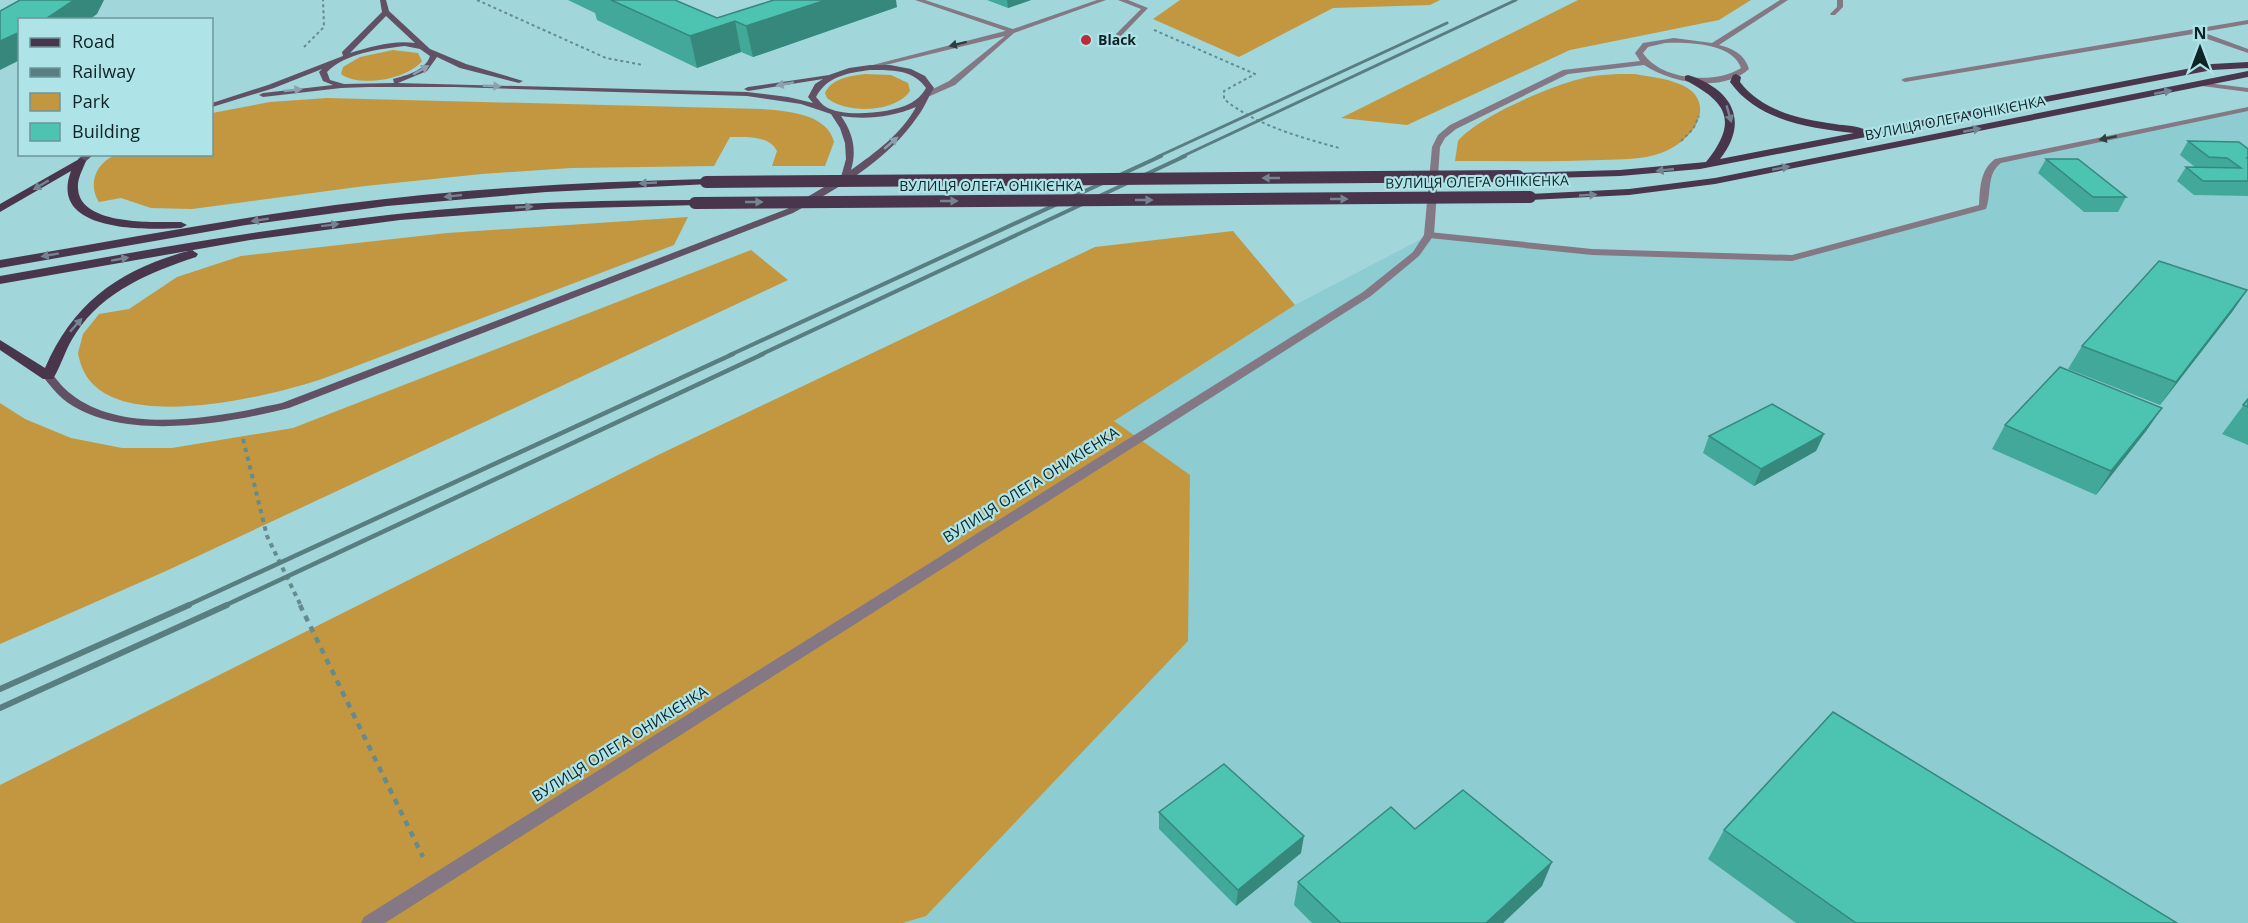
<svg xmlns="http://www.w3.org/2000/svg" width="2248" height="923" font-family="'Open Sans',sans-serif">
<rect width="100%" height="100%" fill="#a1d6da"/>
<!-- built -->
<path fill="#8dcdd2" d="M2248 109V923H903L926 916 1113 421 1295 305 1429 235 1538 248 1792 258 1983 207 1993 163Z"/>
<!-- green -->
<path fill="#c29740" d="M1180 0H1440L1430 5 1333 8 1239 57 1153 19Z
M1578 0H1751L1719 20 1570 50 1407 125 1341 118Z
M393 50 418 53 422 61C408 79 360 88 341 74L343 67 360 57Z
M865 74 891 75 908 83 910 91C895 113 846 114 827 98L825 93C832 78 850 76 865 74Z
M1635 74C1654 78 1698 80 1700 107 1702 128 1679 147 1661 153 1642 160 1621 159 1601 160 1552 162 1504 161 1455 161L1458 141C1476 118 1550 86 1580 79 1598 74 1616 74 1635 74Z
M327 98 762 109C786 111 827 113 834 142L825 166H772L777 151C769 135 746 137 730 137L714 166 571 168 482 174 365 186 192 209 151 208 121 198 99 202C88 185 95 165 113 156 123 151 196 154 212 154V113L270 102Z
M688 217 674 245 322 379C271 396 132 430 91 382 84 374 80 364 78 353L83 334 99 314 129 309 177 277 241 256 447 233Z
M1233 231 1295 305 1114 421 1190 475 1188 641 926 916 903 923H0V785L658 455 1095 247Z
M751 250 788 280 166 571 0 644V403L25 419 71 438 122 448H172L293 428Z"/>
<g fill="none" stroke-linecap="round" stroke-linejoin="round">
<!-- path-far2 -->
<path stroke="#648c8f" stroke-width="2" stroke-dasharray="3 3" stroke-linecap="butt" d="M477 0 606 58 643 65
M1154 30 1255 74 1224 91V99C1255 125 1300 137 1339 148
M304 47 324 27 323 0
M1681 141 1693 129 1699 116"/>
<!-- path-far1 -->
<path stroke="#648c8f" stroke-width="4" stroke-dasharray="4.5 4.5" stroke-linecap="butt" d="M243 439 267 536 301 606"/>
<!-- path -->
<path stroke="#648c8f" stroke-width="4.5" stroke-dasharray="6 6" stroke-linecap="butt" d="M300 605 423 857"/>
<!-- service -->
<path fill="#847885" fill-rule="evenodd" d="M915 0H925L1019 31 1012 33Z
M1118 0H1128L1148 8 1119 38H1116V34L1141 9Z
M1837 0H1843V7L1835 15H1831L1830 14 1837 7Z
M2248 20V24L2202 32 2248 49V53L2193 34 1905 82 1901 80 1905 78Z
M2248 107V111L2001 163C1986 174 1992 193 1986 209L1792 261 1592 255 1429 238 1424 235 1429 232 1592 249 1792 255 1979 205C1980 188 1980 170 1995 159Z"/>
<!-- minor -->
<path fill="#847885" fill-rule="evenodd" d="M1780 0H1788L1719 45C1734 49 1744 54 1749 69 1723 93 1671 83 1644 65L1568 74 1456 129 1445 138 1440 147 1434 235 1419 256 1371 296 385 923H361L364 917 1363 292 1413 252 1424 235 1432 147 1438 135 1450 125 1563 70 1640 61 1635 53 1643 43 1674 38 1712 43ZM1665 43C1687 42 1733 43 1741 68 1715 85 1660 80 1643 53L1648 47Z
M2199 82 2248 88V92L2202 86H2199Z"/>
<!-- tertiary -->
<path fill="#847885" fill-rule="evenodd" d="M1097 0H1106L1014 33 955 85 930 96 923 94 949 81 1005 36 865 70 861 68 1013 29Z"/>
<!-- secondary -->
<path fill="#625164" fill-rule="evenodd" d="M380 0H386L389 11 430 49 466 64 523 81 519 83 460 68 437 57 427 71 398 83 747 92 788 97 813 103 808 97 815 84 823 79 748 91 744 89 748 87 829 75 849 68 870 65H890L911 69 925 76 934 88C928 97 925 107 918 116 888 160 839 188 793 213L289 408C226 424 118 443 63 399 56 393 50 385 44 378L42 376 44 374H52C58 381 63 388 71 394 125 437 221 416 282 403L787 209 841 177 846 159 845 143 840 128 831 114 801 104 747 96 455 87H369L341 88 263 97 259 95 263 93 333 85 323 81 319 72 322 69 274 88 212 107V103L268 85 343 56 342 52 382 12ZM386 16 415 43C393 40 371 47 350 53ZM405 46 420 49 430 56C425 71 407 75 393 79L394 83 344 84 330 80 327 72C346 53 379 49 405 46ZM870 70C891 70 913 69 926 88 922 95 917 100 909 104 891 113 844 118 826 107 822 105 819 100 816 97 827 76 848 73 870 70ZM916 107C902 133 875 153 851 170 857 150 853 133 841 116 866 120 892 117 916 107Z
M84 154H94L84 163H78V159Z"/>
<!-- primary -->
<path fill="#49354c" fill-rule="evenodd" d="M2248 62V68L2212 70 1700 169 1620 176 1518 179 1513 176 1518 173 1620 170 1706 162C1739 121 1727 102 1685 80V76L1688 75C1732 89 1750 121 1720 159L1854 133C1809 128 1758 121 1730 82L1733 75 1736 74 1741 77 1740 82C1762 111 1800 119 1835 124 1845 126 1859 125 1867 131L2212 64Z
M2248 71V77L1715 184 1629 195 1530 200 1524 197 1530 194 1629 189 1715 178Z
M81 158 86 161C83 169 77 179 78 188 79 226 155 222 181 222L187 225 181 228C144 230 48 232 71 171L0 212V204Z
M706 179 710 180V184L546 192 387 206 246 225 0 268V260C112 241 223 220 335 205 458 189 582 182 706 179Z
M695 200 699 201V205L548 209 400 220 250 240 0 284V276C145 250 289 224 436 210 522 202 609 200 695 200Z
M192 250 198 254 196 257C151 272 103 291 76 333 66 347 62 364 53 379H43L0 350V340L45 368C74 301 122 268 192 250Z"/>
<!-- rail-far3 -->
<path stroke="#597e81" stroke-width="3" d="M1157 157 1447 23
M1181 157 1516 0"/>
<!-- rail-far2 -->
<path stroke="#597e81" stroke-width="4" d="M730 355 1161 156
M760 355 1185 156"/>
<!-- rail-far1 -->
<path stroke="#597e81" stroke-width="4.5" d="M186 606 733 354
M224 606 763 354"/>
<!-- rail -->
<path stroke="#597e81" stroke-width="6" d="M0 689 189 605
M0 708 227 605"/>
<!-- primary-bridge -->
<path stroke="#49354c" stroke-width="12" d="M706 182 1518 176
M695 203 1530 197"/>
</g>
<!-- wall -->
<path fill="#42a899" d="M568 0H675L717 18 897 7 753 57 741 52 697 68 597 20 595 13Z
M987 0H1031L1008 8Z
M2188 141 2248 149V196L2194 195 2177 181 2186 167H2195L2180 155Z
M2046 159 2126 197 2118 212H2084L2038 173Z
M2247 290 2232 312 2160 405 2068 369 2082 346Z
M2248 399V445L2222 434Z
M2162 408 2146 431 2096 495 1992 449 2005 425Z
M1824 434 1816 451 1754 486 1703 453 1709 436Z
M1159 812 1301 853 1236 906 1159 829Z
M1415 829 1542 886 1503 923H1312L1294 905 1298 882Z
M1724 830 2177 923H1796L1708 859Z"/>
<!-- shaded-wall -->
<path fill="#36887d" d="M74 0H104L97 14 89 20H44Z
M826 0H896L897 7 753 57 746 26Z
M1007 0H1031L1008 8Z
M735 21 741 52 697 68 690 36Z
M20 32V60L0 70V41Z
M2247 290 2232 312 2160 405 2176 382Z
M2162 408 2146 431 2096 495 2111 471Z
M1824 434 1816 451 1754 486 1761 469Z
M1304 836 1301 853 1236 906 1238 890Z
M1552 862 1542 886 1503 923H1486Z"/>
<!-- building -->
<path fill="#4dc3b2" stroke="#36887d" stroke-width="1.5" d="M20 0H74L44 20H20V32L0 41V11Z
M611 0H675L717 18 774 0H826L746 26 735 21 690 36Z
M2188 141 2239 142 2248 149V158H2247L2248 159V181H2203L2186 167 2241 168 2227 158 2209 157Z
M2046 159H2078L2126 197H2093Z
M2159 261 2247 290 2176 382 2082 346Z
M2060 367 2162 408 2111 471 2005 425Z
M2248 399V407L2243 405Z
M1772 404 1824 434 1761 469 1709 436Z
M1833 712 2177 923H1856L1724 830Z
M1224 764 1304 836 1238 890 1159 812Z
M1463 790 1552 862 1486 923H1341L1298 882 1391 807 1415 829Z"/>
<!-- one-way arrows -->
<defs><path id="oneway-solid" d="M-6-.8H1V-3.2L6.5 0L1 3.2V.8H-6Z" transform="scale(1.5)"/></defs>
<g fill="#313d42">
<use href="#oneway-solid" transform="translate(958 44) rotate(166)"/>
<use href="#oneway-solid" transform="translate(2108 138) rotate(168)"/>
</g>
<g fill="#8ca1ad">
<use href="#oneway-solid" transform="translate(421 70) rotate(-30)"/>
<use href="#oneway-solid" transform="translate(785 84) rotate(170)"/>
<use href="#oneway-solid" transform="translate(492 86) rotate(2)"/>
<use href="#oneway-solid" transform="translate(293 90) rotate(-6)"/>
<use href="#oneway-solid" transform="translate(891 143) rotate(-41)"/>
</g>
<g fill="#768392">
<use href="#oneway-solid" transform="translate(2163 92) rotate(-11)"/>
<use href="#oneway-solid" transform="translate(1729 114) rotate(74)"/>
<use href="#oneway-solid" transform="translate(1972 130) rotate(-11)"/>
<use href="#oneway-solid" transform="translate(1781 168) rotate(-11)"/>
<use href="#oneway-solid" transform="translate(1665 170) rotate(174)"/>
<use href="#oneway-solid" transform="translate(1271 178) rotate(180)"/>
<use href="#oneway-solid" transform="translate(648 183) rotate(177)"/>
<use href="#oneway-solid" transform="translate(41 185) rotate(149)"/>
<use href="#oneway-solid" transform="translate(1588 195) rotate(-3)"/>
<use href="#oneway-solid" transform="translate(453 196) rotate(174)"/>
<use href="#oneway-solid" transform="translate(1339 199)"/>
<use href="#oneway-solid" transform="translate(1144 200)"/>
<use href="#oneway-solid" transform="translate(949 201)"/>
<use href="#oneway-solid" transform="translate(754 202)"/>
<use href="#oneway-solid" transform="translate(524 207) rotate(-3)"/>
<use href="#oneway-solid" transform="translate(260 220) rotate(171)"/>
<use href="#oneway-solid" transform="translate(330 225) rotate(-7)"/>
<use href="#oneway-solid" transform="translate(50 255) rotate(170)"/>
<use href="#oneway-solid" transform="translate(120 259) rotate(-10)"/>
<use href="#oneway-solid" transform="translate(76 325) rotate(-48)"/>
</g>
<!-- markers -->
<circle fill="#bd2d37" stroke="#aee3e8" stroke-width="2" cx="1086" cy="40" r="6"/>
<g text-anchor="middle" stroke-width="4.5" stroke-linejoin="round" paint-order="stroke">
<!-- far-poi labels -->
<g font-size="14" font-weight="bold" fill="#0e2325" stroke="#aee3e8" text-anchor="start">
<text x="1098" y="45">Black</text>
</g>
<!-- far-street labels -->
<g font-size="14" fill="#0e2325" stroke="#aee3e8">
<text transform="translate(1955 118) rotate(-11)" y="5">ВУЛИЦЯ ОЛЕГА ОНІКІЄНКА</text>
<text transform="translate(1477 182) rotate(-1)" y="5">ВУЛИЦЯ ОЛЕГА ОНІКІЄНКА</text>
<text x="991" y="191">ВУЛИЦЯ ОЛЕГА ОНІКІЄНКА</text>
</g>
<!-- street labels -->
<g font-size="15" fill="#0e2325" stroke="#aee3e8">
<text transform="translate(1031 485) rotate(-32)" y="5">ВУЛИЦЯ ОЛЕГА ОНИКІЄНКА</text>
<text transform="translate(620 744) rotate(-32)" y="5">ВУЛИЦЯ ОЛЕГА ОНИКІЄНКА</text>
</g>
</g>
<!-- legend -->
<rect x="18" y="18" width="195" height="138" fill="#aee3e8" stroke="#6e969a" stroke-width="1.5"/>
<rect x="30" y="38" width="30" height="9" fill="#49354c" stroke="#6e969a" stroke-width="1.5"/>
<text x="72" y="48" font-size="18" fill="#0e2325">Road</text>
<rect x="30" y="68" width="30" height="9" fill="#597e81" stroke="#6e969a" stroke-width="1.5"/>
<text x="72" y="78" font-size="18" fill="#0e2325">Railway</text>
<rect x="30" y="93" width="30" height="18" fill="#c29740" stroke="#6e969a" stroke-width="1.5"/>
<text x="72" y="108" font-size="18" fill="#0e2325">Park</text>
<rect x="30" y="123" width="30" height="18" fill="#4dc3b2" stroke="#6e969a" stroke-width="1.5"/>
<text x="72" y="138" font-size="18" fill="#0e2325">Building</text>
<!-- north arrow -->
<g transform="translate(2200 48)" stroke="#aee3e8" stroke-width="4.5" paint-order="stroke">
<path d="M0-4.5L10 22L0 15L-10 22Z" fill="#0e2325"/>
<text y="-9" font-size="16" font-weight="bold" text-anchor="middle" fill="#0e2325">N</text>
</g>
</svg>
